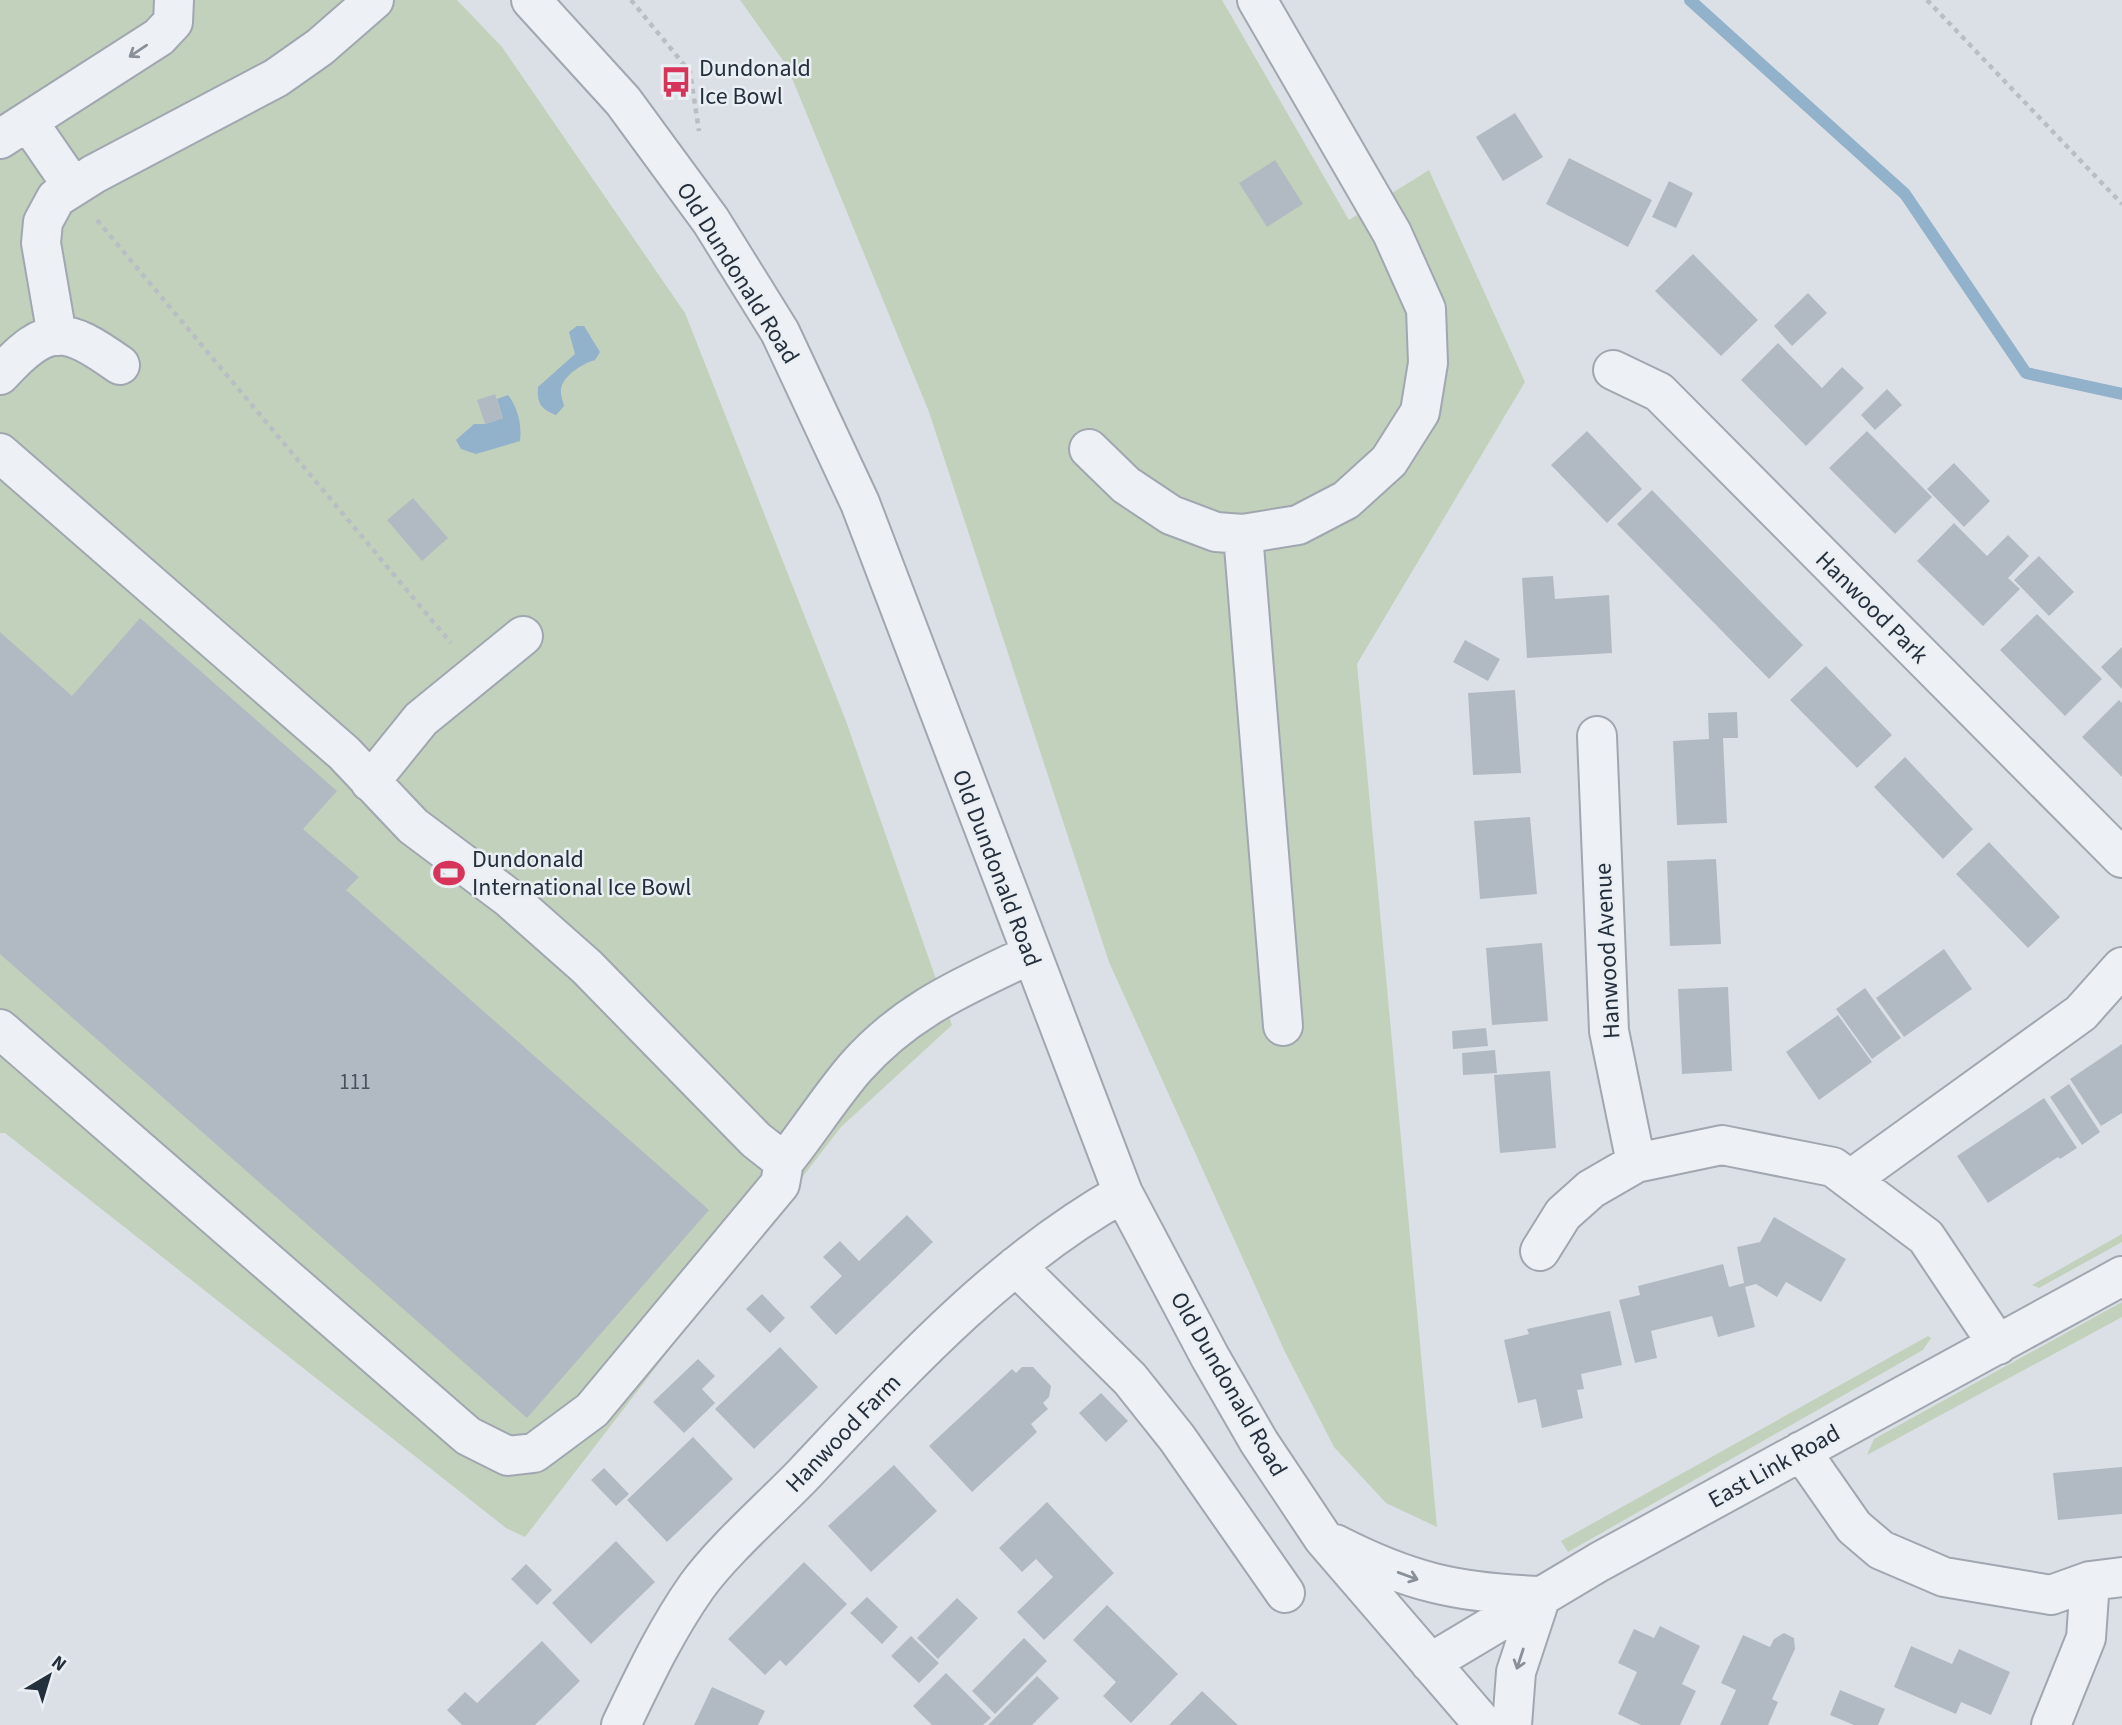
<svg xmlns="http://www.w3.org/2000/svg" width="2122" height="1725" font-family="'Source Sans 3',sans-serif">
<rect width="100%" height="100%" fill="#dbe0e6"/>
<!-- green -->
<path fill="#c2d1bb" d="M0 0H457L502 47 685 313 846 721 952 1025 841 1127 525 1537 506 1528 5 1133H0Z
M740 0H1222L1349 220 1429 170 1525 382 1357 664 1437 1527 1386 1503 1334 1447 1285 1352 1109 962 929 412 787 66Z
M2122 1234V1242L2039 1288 2032 1285Z
M2122 1302V1317L1867 1455 1874 1439Z
M1928 1336 1931 1338 1923 1350 1568 1552 1561 1541Z"/>
<!-- water -->
<path fill="#92b1ca" d="M577 326H584L600 352 595 360C584 363 563 375 561 389 560 394 563 401 564 406L556 415C541 409 537 404 538 387L575 354 569 332Z
M508 395C518 408 522 425 520 441L476 454 461 449 456 440 474 424H485L503 418 497 399Z"/>
<g fill="none" stroke-linecap="round" stroke-linejoin="round">
<!-- stream -->
<path stroke="#92b1ca" stroke-width="12" d="M1690 0 1905 194 2026 373 2122 394"/>
</g>
<!-- building -->
<path fill="#b1bac3" d="M1515 113 1543 157 1503 181 1476 137Z
M1569 158 1652 200 1628 247 1546 204Z
M1275 160 1303 204 1267 227 1239 183Z
M1669 181 1693 193 1676 228 1652 217Z
M1693 254 1758 320 1721 356 1655 291Z
M1808 293 1827 313 1792 346 1774 326Z
M1778 343 1822 388 1842 367 1864 388 1806 446 1741 380Z
M1887 389 1902 405 1875 430 1861 415Z
M495 394 503 418 485 424 477 400Z
M1587 431 1642 489 1607 523 1551 465Z
M1867 431 1932 497 1895 534 1829 468Z
M1954 463 1990 501 1964 527 1927 489Z
M1652 490 1803 645 1769 679 1617 524Z
M413 498 448 538 422 561 387 520Z
M1954 523 1987 556 2008 535 2029 556 2008 578 2020 589 1983 626 1917 561Z
M2039 556 2074 592 2049 616 2014 580Z
M1553 576 1555 599 1609 595 1612 653 1527 658 1522 578Z
M2037 614 2102 679 2065 716 2000 650Z
M140 618 337 791 303 829 359 877 346 890 709 1210 527 1418 0 954V632L72 696Z
M1465 640 1500 659 1488 681 1453 662Z
M2122 647V689L2101 667Z
M1826 666 1892 735 1857 768 1790 700Z
M1515 690 1521 773 1473 775 1468 693Z
M2119 700 2122 703V777L2082 737Z
M1737 712 1738 738H1723L1727 823 1677 825 1673 741 1709 739 1708 713Z
M1905 757 1973 829 1943 859 1874 787Z
M1530 817 1537 894 1480 899 1474 821Z
M1989 842 2060 917 2028 948 1956 874Z
M1716 859 1721 944 1670 946 1667 861Z
M1542 943 1548 1021 1492 1025 1486 948Z
M1944 949 1972 989 1904 1037 1876 998Z
M1728 987 1732 1071 1682 1074 1678 989Z
M1865 988 1901 1038 1872 1059 1836 1009Z
M1838 1015 1872 1062 1819 1100 1786 1052Z
M1486 1028 1488 1046 1453 1049 1452 1031Z
M2122 1044V1113L2101 1126 2070 1079Z
M1495 1050 1497 1073 1463 1075 1462 1053Z
M1550 1071 1556 1148 1500 1153 1494 1075Z
M2069 1084 2100 1132 2082 1145 2050 1097Z
M2044 1098 2077 1148 2060 1159 2058 1157 1988 1203 1957 1156Z
M907 1215 933 1242 836 1335 810 1307 842 1276 823 1257 840 1241 859 1261Z
M1774 1217 1846 1259 1821 1302 1786 1282 1777 1297 1756 1284 1745 1287 1755 1327 1718 1337 1712 1316 1651 1331 1657 1358 1635 1363 1619 1300 1640 1295 1638 1286 1723 1264 1729 1287 1744 1283 1737 1247 1760 1242Z
M762 1294 785 1318 770 1333 746 1309Z
M1610 1311 1622 1365 1581 1374 1584 1389 1577 1390 1583 1418 1542 1428 1536 1399 1518 1403 1504 1340 1529 1334 1527 1329Z
M780 1347 818 1387 754 1449 715 1409Z
M698 1359 715 1376 702 1389 715 1403 684 1433 653 1402Z
M1022 1367H1033L1051 1386 1049 1397 1043 1403 1048 1409 1031 1424 1037 1432 972 1492 929 1446 1012 1369 1016 1373Z
M1101 1393 1128 1421 1106 1442 1079 1413Z
M693 1437 733 1479 667 1542 627 1500Z
M894 1465 937 1511 871 1572 828 1526Z
M2122 1467V1514L2058 1520 2053 1473Z
M604 1468 629 1494 616 1506 591 1480Z
M1047 1502 1114 1573 1044 1640 1017 1612 1053 1577 1036 1559 1022 1572 999 1548Z
M616 1541 655 1582 591 1644 552 1603Z
M804 1562 847 1604 786 1666 780 1660 765 1675 728 1639Z
M526 1564 552 1590 537 1605 511 1579Z
M867 1597 898 1627 882 1644 850 1613Z
M957 1598 978 1618 938 1659 917 1638Z
M1107 1605 1178 1674 1131 1723 1103 1696 1116 1682 1073 1640Z
M1660 1626 1700 1646 1682 1684 1696 1691 1680 1725H1641L1618 1714 1637 1672 1618 1663 1634 1629 1654 1638Z
M1784 1633 1794 1638 1795 1649 1772 1699 1778 1702 1768 1725H1720L1736 1690 1721 1683 1743 1635 1770 1647 1774 1639Z
M911 1636 939 1663 919 1683 891 1656Z
M1024 1638 1047 1661 995 1714 972 1691Z
M542 1641 580 1681 535 1725H462L447 1710 465 1692 477 1703Z
M1911 1646 1952 1664 1959 1649 2010 1672 1991 1715 1961 1702 1956 1714 1894 1687Z
M946 1673 991 1718 983 1725H932L913 1706Z
M1037 1676 1059 1698 1032 1725H988Z
M712 1687 765 1711 758 1725H694Z
M1840 1690 1885 1709 1878 1725H1854L1830 1715Z
M1202 1691 1238 1725H1169Z"/>
<g fill="none" stroke-linecap="round" stroke-linejoin="round">
<defs>
<path id="minor" d="M531 0 623 101 711 221 780 332 860 503 1123 1193 1210 1357 1259 1442 1323 1538 1484 1725
M29 123 73 187
M0 139 159 37 173 22 174 0
M57 336 41 243 43 222 56 198 94 174 276 78 320 47 374 0
M1613 370 1659 392 2122 858
M0 375C48 322 65 326 120 365
M1089 449 1126 485 1171 515 1216 532 1243 534 1298 525 1346 500 1389 461 1420 412 1428 363 1426 309 1392 233 1257 0
M0 453 344 753 413 826 509 898 587 967 756 1140 784 1162C808 1132 831 1096 855 1068 906 1010 962 987 1029 955
M1243 534 1283 1026
M1597 736 1609 1031 1636 1163
M370 782 421 719 523 636
M0 1029 468 1436 508 1456 534 1453 592 1410 780 1184 784 1162
M1851 1179 2081 1013 2122 967
M1540 1251 1563 1214 1591 1189 1636 1163 1722 1145 1833 1167 1926 1237 1998 1345
M1016 1266 1130 1379 1177 1438 1285 1593
M1801 1451 1854 1527 1881 1550 1944 1577 2051 1595 2090 1581 2122 1577
M1335 1544C1409 1582 1457 1593 1541 1596L1516 1672 1512 1725
M1430 1663 1599 1562 2122 1276
M621 1725C644 1677 666 1630 697 1586 723 1550 771 1508 803 1475 900 1372 998 1263 1123 1193
M2051 1725 2086 1638 2090 1581"/>
</defs>
<!-- minor casing -->
<use href="#minor" stroke="#a0a7b0" stroke-width="42"/>
<!-- path -->
<path stroke="#b9bec5" stroke-width="4.5" stroke-dasharray="5 5" stroke-linecap="butt" d="M631 0 690 72 699 131
M1927 0 2122 204
M97 220 451 643"/>
<!-- minor -->
<use href="#minor" stroke="#edf0f5" stroke-width="38"/>
</g>
<!-- one-way arrows -->
<defs><path id="oneway-shaft" d="M-6 0H5M1.5-3L5.5 0L1.5 3" fill="none" stroke-width="1.6" stroke-linecap="round" stroke-linejoin="round" transform="scale(1.75)"/></defs>
<g stroke="#889099">
<use href="#oneway-shaft" transform="translate(138 51) rotate(146)"/>
<use href="#oneway-shaft" transform="translate(1408 1576) rotate(20)"/>
<use href="#oneway-shaft" transform="translate(1520 1659) rotate(108)"/>
</g>
<!-- icons -->
<defs>
<symbol id="bus-bare" viewBox="-9 -9 18 18"><path d="M-5-6H5V4H4V6H2V4H-2V6H-4V4H-5ZM-3.5-4V0h7V-4ZM-3.5 1.2v1.5H-2V1.2ZM2 1.2v1.5H3.5V1.2Z" fill="#d63559" stroke="#eaeff4" stroke-width="2.5" paint-order="stroke"/></symbol>
<symbol id="stadium-bare" viewBox="-9 -9 18 18"><path d="M0-5a6.5 5 0 1 0 0 10a6.5 5 0 1 0 0-10ZM-3.5-1.8h7v3.6h-7Z" fill="#d63559" stroke="#eaeff4" stroke-width="2.5" paint-order="stroke"/></symbol>
</defs>
<g fill-rule="evenodd">
<use href="#bus-bare" x="654" y="60" width="44" height="44"/>
<use href="#stadium-bare" x="427" y="851" width="44" height="44"/>
</g>
<g text-anchor="middle" stroke-width="5" stroke-linejoin="round" paint-order="stroke">
<!-- number labels -->
<g font-size="21" fill="#47525e">
<text x="355" y="1089">111</text>
</g>
<!-- poi labels -->
<g font-size="24" fill="#242f3d" stroke="#eaeff4" text-anchor="start">
<text x="699" y="76">Dundonald<tspan x="699" dy="28">Ice Bowl</tspan></text>
<text x="472" y="867">Dundonald<tspan x="472" dy="28">International Ice Bowl</tspan></text>
</g>
<!-- street labels -->
<g font-size="24" fill="#242f3d" stroke="#eaeff4">
<text transform="translate(738 273) rotate(58)" y="8">Old Dundonald Road</text>
<text transform="translate(1872 607) rotate(45)" y="8">Hanwood Park</text>
<text transform="translate(997 868) rotate(69)" y="8">Old Dundonald Road</text>
<text transform="translate(1607 951) rotate(-93)" y="8">Hanwood Avenue</text>
<text transform="translate(1229 1384) rotate(60)" y="8">Old Dundonald Road</text>
<text transform="translate(843 1433) rotate(-46)" y="8">Hanwood Farm</text>
<text transform="translate(1774 1466) rotate(-29)" y="8">East Link Road</text>
</g>
</g>
<!-- north arrow -->
<g transform="translate(49 1676) rotate(38)" stroke="#eaeff4" stroke-width="5" paint-order="stroke">
<path d="M0-5L12 26L0 18L-12 26Z" fill="#242f3d"/>
<text y="-10" font-size="19" font-weight="bold" text-anchor="middle" fill="#242f3d">N</text>
</g>
</svg>
